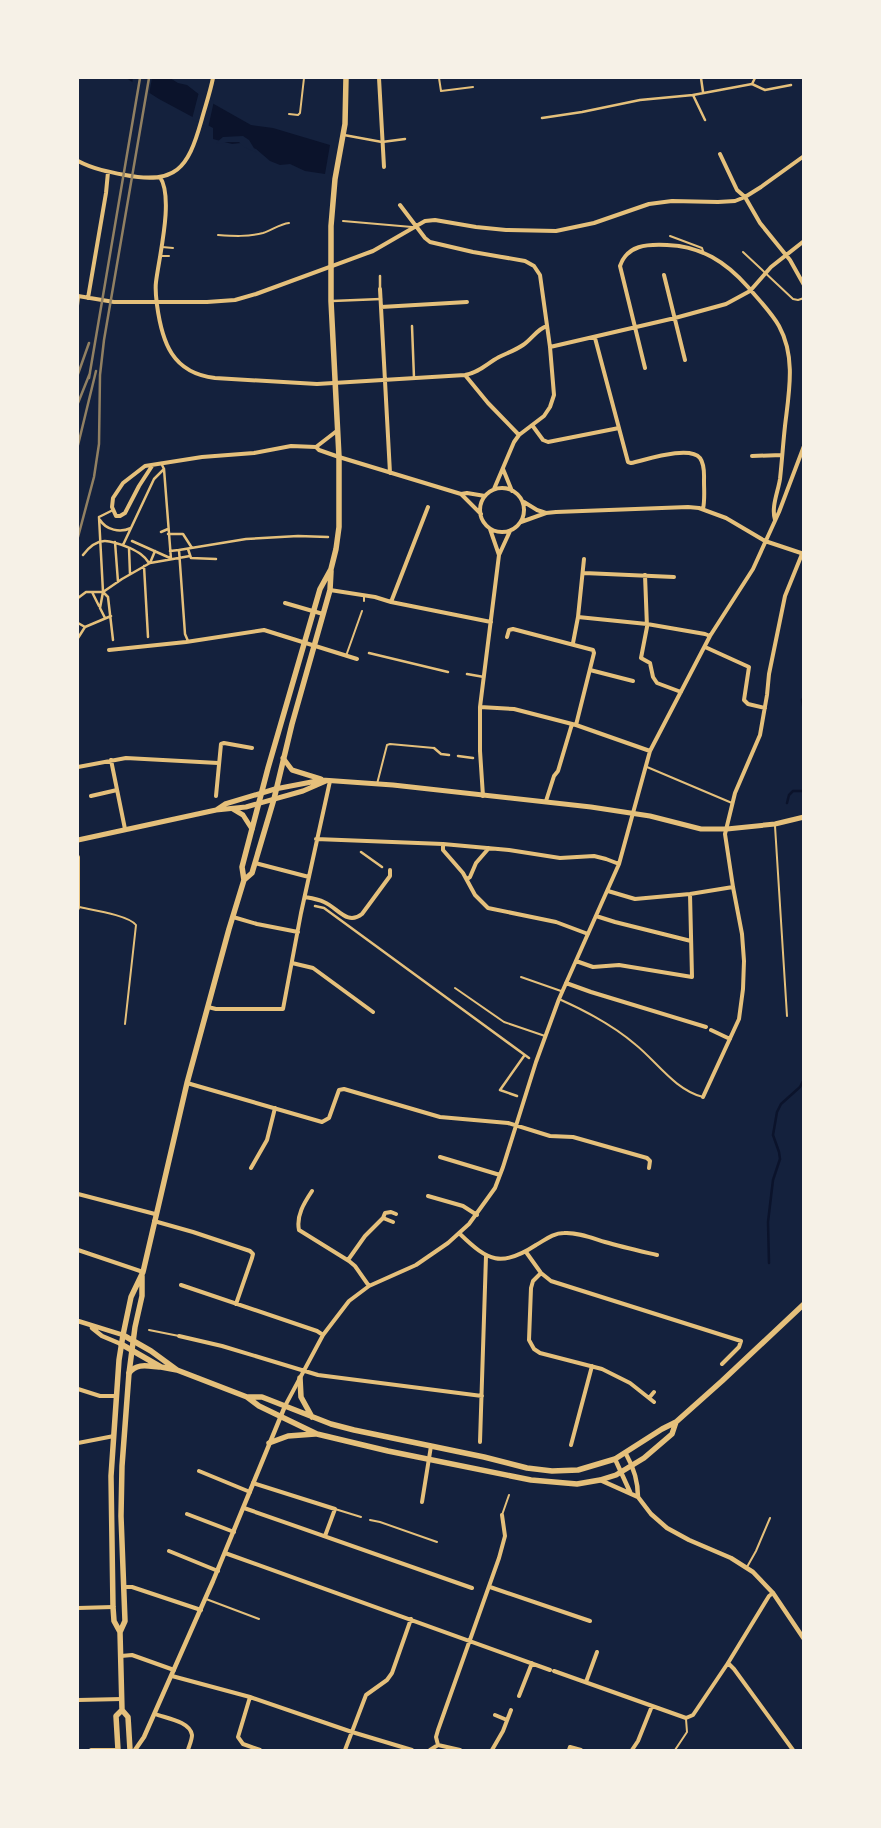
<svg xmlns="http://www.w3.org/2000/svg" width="881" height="1828" font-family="Lato,sans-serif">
<rect width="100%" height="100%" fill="#14213d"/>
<!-- water -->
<path fill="#0b132b" d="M126 78H170L178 83 187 85 205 99 251 125 273 128 330 145 325 174 305 171 290 164 280 165 270 161 256 149 241 143 232 144 213 139V128L159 99Z"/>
<!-- pier -->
<path fill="#14213d" d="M133 78H152L149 95 132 84Z
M199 92 214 101 208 128 192 119Z
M243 136 249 140 257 153 244 147 239 142H226L221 144 216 143 223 137Z"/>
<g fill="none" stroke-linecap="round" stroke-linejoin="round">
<!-- stream -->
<path stroke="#0b132b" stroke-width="2.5" d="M804 697 802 700 804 711
M787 803 789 795 793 791H804
M769 1263 768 1222 773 1180 780 1159 779 1152 773 1135 777 1112 781 1104 800 1087 804 1079"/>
<!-- service -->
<path stroke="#e5c07b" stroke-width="2" d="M439 78 441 91 473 87
M289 114 298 115 300 113 304 78
M343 221 412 227
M218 235C233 236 248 237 263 233 272 230 280 224 289 223
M670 236 702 248 703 251
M162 247 173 248
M743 252 793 299 798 300 804 298
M161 256H169
M78 306 79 297
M364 601V595
M346 656 362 611
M647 767 732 803
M377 784 387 745 390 744 434 748
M775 826 787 1016
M79 907C92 910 128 915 136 925L125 1024
M521 977 561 991
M455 988 504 1022 545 1036
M559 999C586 1011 614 1026 636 1045 657 1062 675 1090 703 1097
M149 1330 179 1336
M335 1509 361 1517
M502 1515 509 1495
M370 1520 380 1522 437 1542
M747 1567 756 1551 770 1518
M206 1599 259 1619
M675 1750 687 1732 686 1719"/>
<!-- pedestrian -->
<path stroke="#e5c07b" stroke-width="2.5" d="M701 78 703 92
M752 84 765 90 791 85
M693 95 705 120
M542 118 582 112 640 100 693 95 752 84 755 78
M344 135 382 142 405 139
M380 276V289
M332 301 381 299
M412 326 414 378
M161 463 164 469 171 559
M99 517 103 592 108 597 113 640
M99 517 113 510
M100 520C106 530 120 533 131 528L154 479 164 469
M161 532 168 529
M168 534H183L192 548
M132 541 170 558
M115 542 118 582
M123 545 131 528
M129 548 130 574
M188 549 191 558 216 559
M179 550 246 539 298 536 328 537
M170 551 179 550 185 634 188 641
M83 555C98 535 110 540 130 548 138 552 144 555 149 563
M150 563 155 551
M144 566 148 637
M92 592 99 606
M103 592 100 608 105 618
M78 598 86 592H103L122 579 150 563 190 556
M78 623 85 627
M78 638 85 627 111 616
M369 653 448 672
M467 674 484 677
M434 748 441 754 449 755
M458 756 473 758
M361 852 382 867
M315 906 324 908 529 1058
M517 1096 500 1090 524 1056"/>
<!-- minor -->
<path stroke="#e5c07b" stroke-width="4" d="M379 78 384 167
M720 154 737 190 745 197 760 223 790 260 804 285
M78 161C93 169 109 172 125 175 176 185 188 168 201 122 205 107 210 93 213 78
M160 177C174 198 159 257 156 282 155 290 156 297 157 305 162 342 172 373 215 378L317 384 465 375C480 372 486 364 499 357 507 353 516 350 523 345 532 339 537 329 547 326
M400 205 425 238 430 242 473 252 525 261 534 266 540 275 550 347 554 395 550 407 544 416 519 435 514 442 494 489
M664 275 685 360
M380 289 390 473
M78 296 114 302H207L235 300 256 294 373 251 425 221 435 220 476 227 506 230 556 231 594 223 649 204 672 201 718 202 735 201 745 197 761 187 804 156
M88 298 106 193 108 172
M381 307 467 302
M595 338 628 462 631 463C646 460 689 445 700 458 705 465 704 474 704 481 704 490 705 500 703 509
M550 347 675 318 726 304 750 291 771 267 804 241
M645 368 620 266C627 245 647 244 667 245 701 246 726 262 748 287 758 299 771 312 779 326 796 357 789 392 785 426 783 444 782 461 780 479 778 492 771 507 775 520
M465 375 488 403 519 435
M532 425 543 440 548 442 619 428
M316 447 338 430
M752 456 782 455
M152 466 139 486 125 513 120 516H116L112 507 113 498 123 483 145 466 202 457 254 453 291 446 316 447 319 450 339 457 461 494 467 493 485 496
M503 469 512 491
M480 510a22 22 0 1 1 44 0a22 22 0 1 1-44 0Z
M461 494 481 514
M524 502 537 510 546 513
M521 522 546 513 556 512 688 507 699 508 726 518 765 541 804 554
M490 529 499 555
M584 573 674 577
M645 575 647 627 641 658 650 663 653 677 657 683 681 692
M330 590 375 597 391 602 491 622
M391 602 428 507
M285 603 323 614
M578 617 647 624 705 634 710 636
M507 637 509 630 513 629 593 650 594 653 576 725
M573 643 578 617 584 559
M705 647 749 667 744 700 748 704 765 708
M109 650 186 642 264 630 357 659
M590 670 633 681
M480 707 514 709 576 725 650 751
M111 760 125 829
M78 767 126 758 218 763
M91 796 117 790
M216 796 221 744 224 743 252 748
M483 796 480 751V707L499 555 510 531
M546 801 554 776 558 771 572 724
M316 839 443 844 509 850 560 858 594 856 606 859 619 864
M443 844V850L463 873 475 895 488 908 556 922 588 934
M78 857V908
M255 863 309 877
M467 879 470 877 476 863 489 848
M608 891 635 899 690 894 733 887
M305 897C311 898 318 899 324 902 338 908 347 926 362 914L390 876V870
M596 916 615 922 691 941
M233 917 257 924 298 932
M576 961 593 967 619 965 692 977 690 894
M292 963 313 968 373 1012
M566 983 591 992 706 1027
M208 1007 216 1009H283L301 913 330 781
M711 1030 730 1039
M187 1083 322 1122 329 1118 339 1090 344 1089 440 1117 508 1123 550 1136 573 1137 647 1158 650 1161 649 1168
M703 1097 739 1019 743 989 744 961 742 934 733 887 725 834 735 793 760 735 767 695 769 674 785 596 802 554
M440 1157 500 1175
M251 1168 267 1140 275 1108
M312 1191C304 1203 296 1216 299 1230L349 1261 355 1266 369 1286
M78 1194 155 1214
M428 1196 463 1206 477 1215
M383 1218 385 1213 391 1212 396 1214
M154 1221 193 1232 250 1251 253 1254 252 1258 236 1304
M460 1234C488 1261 501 1268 536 1245 545 1240 553 1233 564 1233 578 1232 592 1238 605 1242 622 1247 640 1251 657 1255
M78 1250 143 1272
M526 1252 541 1273 551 1281 741 1341 739 1347 722 1364
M348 1260 365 1236 383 1218 393 1222
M541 1273 533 1281 531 1288 529 1340 534 1349 540 1353 602 1369 630 1383 654 1402
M181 1285 317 1331 323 1335
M179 1336 222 1346 318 1375 482 1396
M78 1389 100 1396H116
M649 1398 654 1392
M285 1406 323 1335 349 1301 369 1286 416 1265 448 1243 469 1224 495 1188 503 1167 536 1062 559 999 619 864 650 751 710 636 753 569 779 512 804 446
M480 1442 486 1256
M78 1443 114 1436
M571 1445 592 1366
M199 1471 250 1492
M253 1483 335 1509 325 1536
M422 1502 431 1446
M244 1508 472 1588
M187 1514 234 1532
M169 1551 218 1571
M225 1553 550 1670
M124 1587H132L201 1610
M490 1587 590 1621
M78 1608 113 1607
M121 1656 132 1655 174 1670
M728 1663 734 1669 793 1750
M554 1671 686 1718 693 1715 728 1663 769 1596 773 1593
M172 1676 250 1697 352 1732 412 1750
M586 1682 597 1652
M519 1696 532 1663
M250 1697 238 1737 243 1744 260 1750
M78 1700 122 1699
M155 1714C165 1718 190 1721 192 1735 192 1740 189 1746 188 1750
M495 1715 507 1720
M438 1745 436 1737 438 1730 499 1558 505 1536 502 1515
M91 1750H118
M345 1750 366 1695 387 1680 392 1673 411 1619
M430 1750 438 1745 460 1750
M492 1750 503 1731 511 1710
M569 1750 570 1747 581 1750
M632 1750 638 1741 652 1706"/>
<!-- tertiary -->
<path stroke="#e5c07b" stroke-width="4.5" d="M78 1321 123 1335
M92 1328 102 1336 121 1344
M626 1454C634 1468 638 1480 638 1497
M615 1459 630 1492
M600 1480 638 1497 651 1514 667 1528 689 1540 731 1558 753 1572 773 1593 804 1639
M135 1750 144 1737 213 1581 285 1406"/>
<!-- secondary -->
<path stroke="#e5c07b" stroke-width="5" d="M283 758 292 770 321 779
M233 809 243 815 252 829
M216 810 225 804 275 789 322 780 393 785 591 807 650 816 701 829H727L775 824 804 817
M78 840 216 810 246 807 303 791 326 781"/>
<!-- primary -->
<path stroke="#e5c07b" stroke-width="5.5" d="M123 1335 151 1351 177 1370 247 1397 259 1406 317 1434 388 1451 531 1480 577 1484 600 1480 616 1475 644 1458 672 1434 676 1422
M121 1344 161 1367 177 1370
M129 1373C137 1363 147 1366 159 1367
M300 1378 301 1397 312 1417
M247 1397H262L331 1424 354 1430 484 1457 527 1468 552 1471 578 1470 615 1459 662 1429 676 1422 722 1381 804 1304
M269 1443 288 1436 315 1434"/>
<!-- trunk -->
<path stroke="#e5c07b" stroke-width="5.5" d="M244 880 252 873 274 799 292 724 330 590 331 571
M120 1632 114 1621 113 1607 111 1476 119 1360 123 1335 131 1297 143 1272 187 1083 229 929 244 880 242 867 268 768 320 589 331 569 336 549 339 527V457L331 301V226L335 179 345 124 346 78
M118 1750 116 1716 122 1710
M130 1750 128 1717 122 1710 120 1632 125 1621 121 1516 122 1466 129 1373 135 1327 142 1296V1276"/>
<!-- rail -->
<path stroke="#918062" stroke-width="2.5" d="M78 374 89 343
M89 378 140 78
M78 403 90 373
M78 445 96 371
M78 537 94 477 99 444 100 375 104 340 149 78"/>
</g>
<!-- border -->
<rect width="881" height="1828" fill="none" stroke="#f6f1e7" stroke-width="158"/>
</svg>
